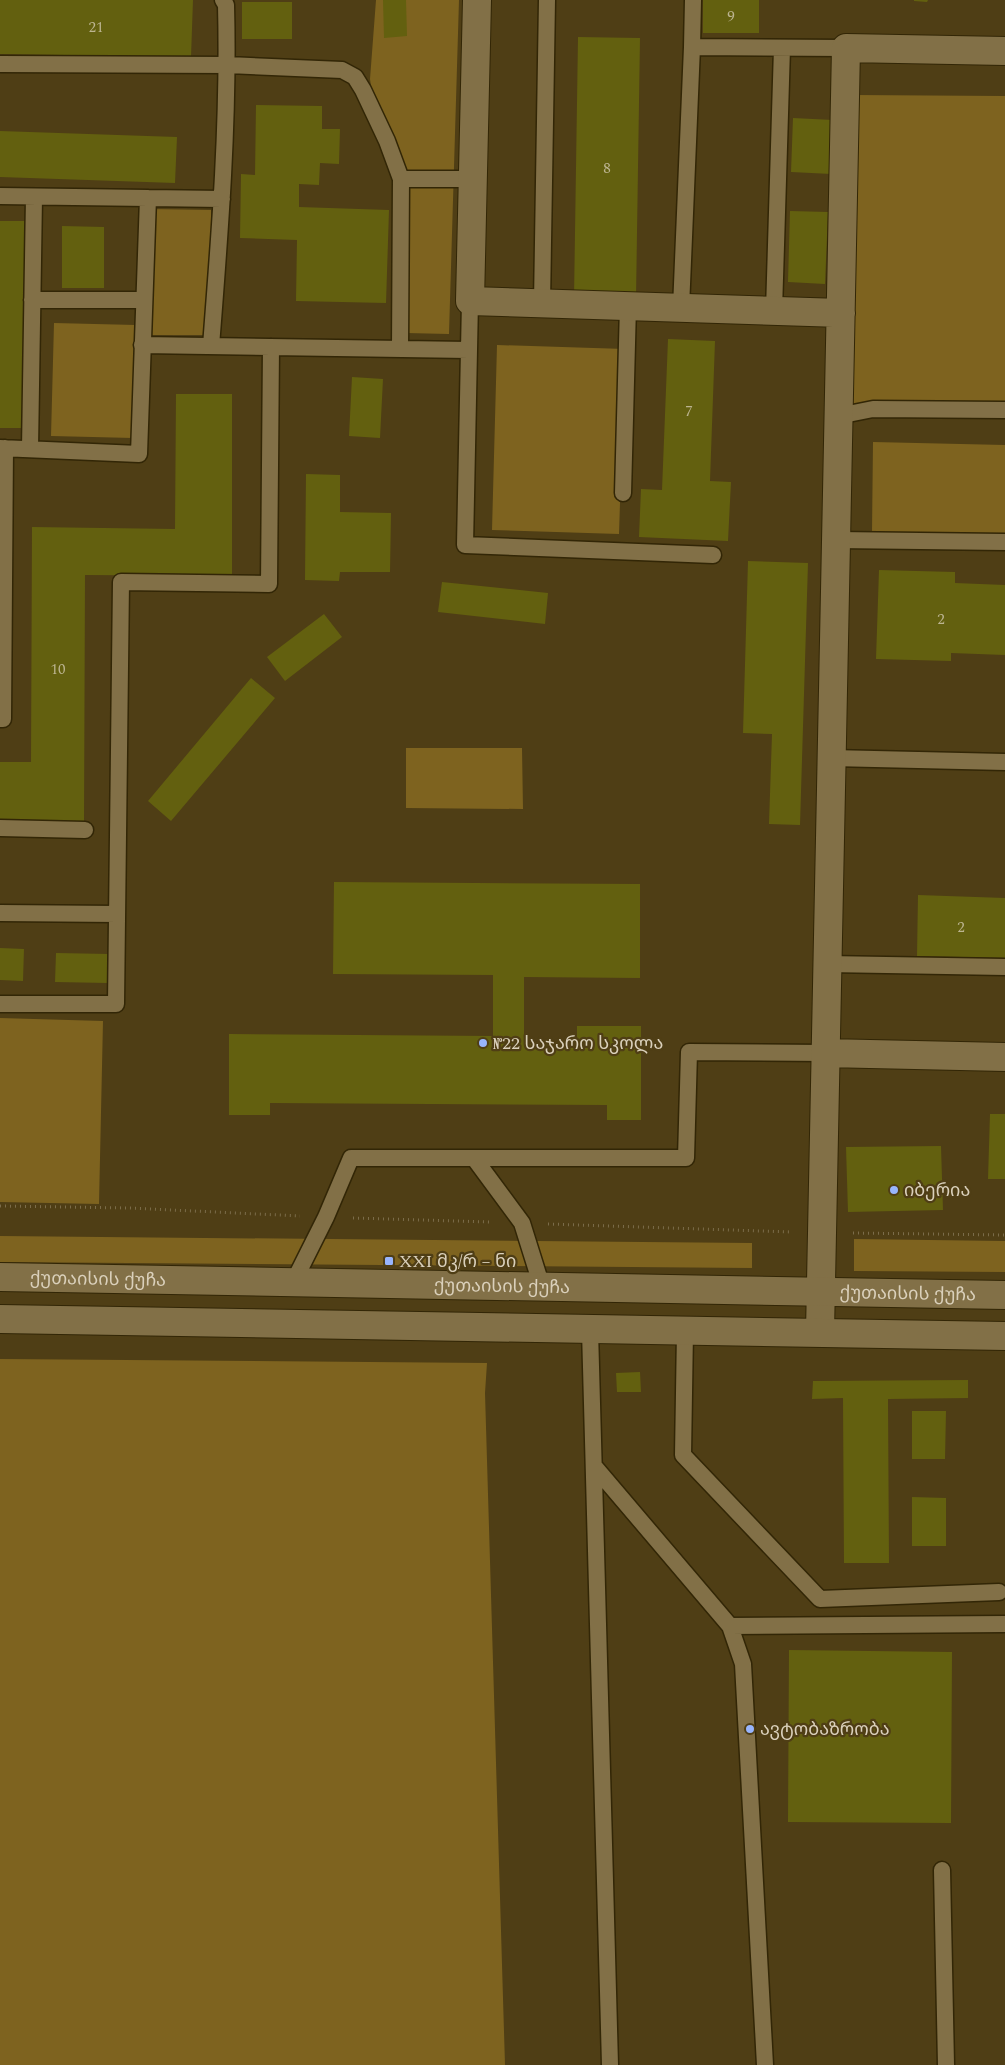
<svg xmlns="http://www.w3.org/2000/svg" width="1005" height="2065" font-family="Spectral,'Noto Sans Georgian',serif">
<rect width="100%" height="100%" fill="#4f3e15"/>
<!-- green -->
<path fill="#7e631f" d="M376 0H459L449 334 406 333V175L372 93 370 79Z
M853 95 1005 96V419L851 417Z
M150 209 211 210V335H150Z
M54 323 136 325 133 438 51 436Z
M497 345 625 349 619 534 492 530Z
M873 442 1005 445V535L872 532Z
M406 748H522L523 809 406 808Z
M0 1018 103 1021 99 1204 0 1202Z
M0 1236 752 1243V1268L0 1262Z
M854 1239 1005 1241V1272L854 1271Z
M0 1359 487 1363 485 1393 505 2065H0Z"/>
<!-- building -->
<path fill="#63600f" d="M0 0H193L191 57 0 54Z
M383 0H406L407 36 384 38Z
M703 0H759V33H703Z
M914 0H928L927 2 914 1Z
M242 2H292V39H242Z
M578 37 640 38 636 298H574Z
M256 105 322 106V129H340L339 164 320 163 319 185 299 184V207L389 210 386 303 296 301 297 240 240 238 241 174 255 175Z
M793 118 833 120 831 174 791 172Z
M0 131 177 137 175 183 0 177Z
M790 211 828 212 825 284 788 282Z
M0 221H27L23 428H0Z
M62 226 104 227V288H62Z
M668 339 715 341 710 481 731 482 728 541 639 537 641 489 662 490Z
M352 377 383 379 380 438 349 436Z
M176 394H232V576L85 575 84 822 0 821V762H31L32 527 175 529Z
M306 474 340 475V512L391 513 390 572H340L339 581 305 580Z
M748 561 808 563 800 825 769 824 772 734 743 733Z
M879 570 955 572V583L1005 585V655L951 653V661L876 659Z
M442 582 548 593 545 624 438 612Z
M324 614 342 637 285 681 267 657Z
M251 678 275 698 171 821 148 801Z
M334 882 640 884V978L524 977V1044H577V1026H641V1120H607V1105L270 1103V1115H229V1034L493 1036V975L333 974Z
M918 895 1005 898V958L917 956Z
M0 948 24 949 23 981 0 980Z
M56 953 109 954 108 983 55 982Z
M990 1114H1005V1179H988Z
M941 1146 943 1210 848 1212 846 1147Z
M640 1372 641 1392H617L616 1373Z
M968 1380V1398L888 1399 889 1563H844L843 1398 812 1399 813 1381Z
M912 1411H946L945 1459H912Z
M912 1497 946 1498V1546H912Z
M789 1650 952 1652 951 1823 788 1822Z"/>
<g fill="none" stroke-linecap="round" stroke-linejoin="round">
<defs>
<path id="service" d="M693 0 692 47 846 48
M0 64 228 65 342 70 355 77 363 90 387 141 401 179H473
M0 196 222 199
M32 300H144
M470 301 465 545 713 555
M542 303 547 0
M681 308 692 47
M774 311 782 48
M142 345 468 350
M211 346C220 232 229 119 226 5L223 0
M400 349 401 179
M838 416 873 409 1005 410
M0 448 139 454 148 198
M30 449 34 197
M623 493 628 306
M836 540 1005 542
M0 719H3L5 448
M831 758 1005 762
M0 828 85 830
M0 913 117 914
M827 964 1005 967
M0 1004H116L121 582 269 584 271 347
M474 1158 522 1223 542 1287
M293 1283 326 1217 351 1158H686L689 1052 825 1053
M590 1330 610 2065
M685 1331 683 1455 820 1599 999 1592
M594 1466 730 1626 743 1664 765 2065
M730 1626 1005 1624
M942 1870 946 2065"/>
<path id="minor" d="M477 0 470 301 841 313
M825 1053 1005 1057
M820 1332 846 48 1005 51"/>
<g id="tertiary">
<path id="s1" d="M0 1277 1005 1295"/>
<path d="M0 1319 1005 1336"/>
</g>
</defs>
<!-- service casing -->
<use href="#service" stroke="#322606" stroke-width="19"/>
<!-- minor casing -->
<use href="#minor" stroke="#322606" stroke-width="30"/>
<!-- tertiary casing -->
<use href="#tertiary" stroke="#322606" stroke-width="30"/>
<!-- path -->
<path stroke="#7b6c4a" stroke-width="3" stroke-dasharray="1 4" stroke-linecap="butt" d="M0 1206 129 1208 300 1216
M353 1218 490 1222
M548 1224 792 1232
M853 1233 1005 1235"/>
<!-- service -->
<use href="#service" stroke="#827047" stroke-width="16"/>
<!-- minor -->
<use href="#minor" stroke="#827047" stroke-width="28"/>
<!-- tertiary -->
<use href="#tertiary" stroke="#827047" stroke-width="28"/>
</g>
<!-- markers -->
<g fill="#98b5fd" stroke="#4f3e15" stroke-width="2">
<circle cx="483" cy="1043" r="5"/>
<circle cx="894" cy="1190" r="5"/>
<rect x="384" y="1256" width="10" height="10" rx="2.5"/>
<circle cx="750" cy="1729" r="5"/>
</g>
<g text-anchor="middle" stroke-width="4.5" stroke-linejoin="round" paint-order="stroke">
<!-- number labels -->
<g font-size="15" fill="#bcb490">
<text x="731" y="21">9</text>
<text x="96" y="32">21</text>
<text x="607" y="173">8</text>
<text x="689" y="416">7</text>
<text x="941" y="624">2</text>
<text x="58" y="674">10</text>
<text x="961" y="932">2</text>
</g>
<!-- poi labels -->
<g font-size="18" fill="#dad0bb" stroke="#4f3e15" text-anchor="start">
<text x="493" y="1049">№22 საჯარო სკოლა</text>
<text x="904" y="1196">იბერია</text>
<text x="399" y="1267">XXI მკ/რ – ნი</text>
<text x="760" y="1735">ავტობაზრობა</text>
</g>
<!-- street labels -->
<g font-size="18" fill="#dad0bb" stroke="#4f3e15">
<text dy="6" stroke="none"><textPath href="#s1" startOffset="98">ქუთაისის ქუჩა</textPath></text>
<text dy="6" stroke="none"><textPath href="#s1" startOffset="502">ქუთაისის ქუჩა</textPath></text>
<text dy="6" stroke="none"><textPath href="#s1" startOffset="908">ქუთაისის ქუჩა</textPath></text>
</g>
</g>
</svg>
